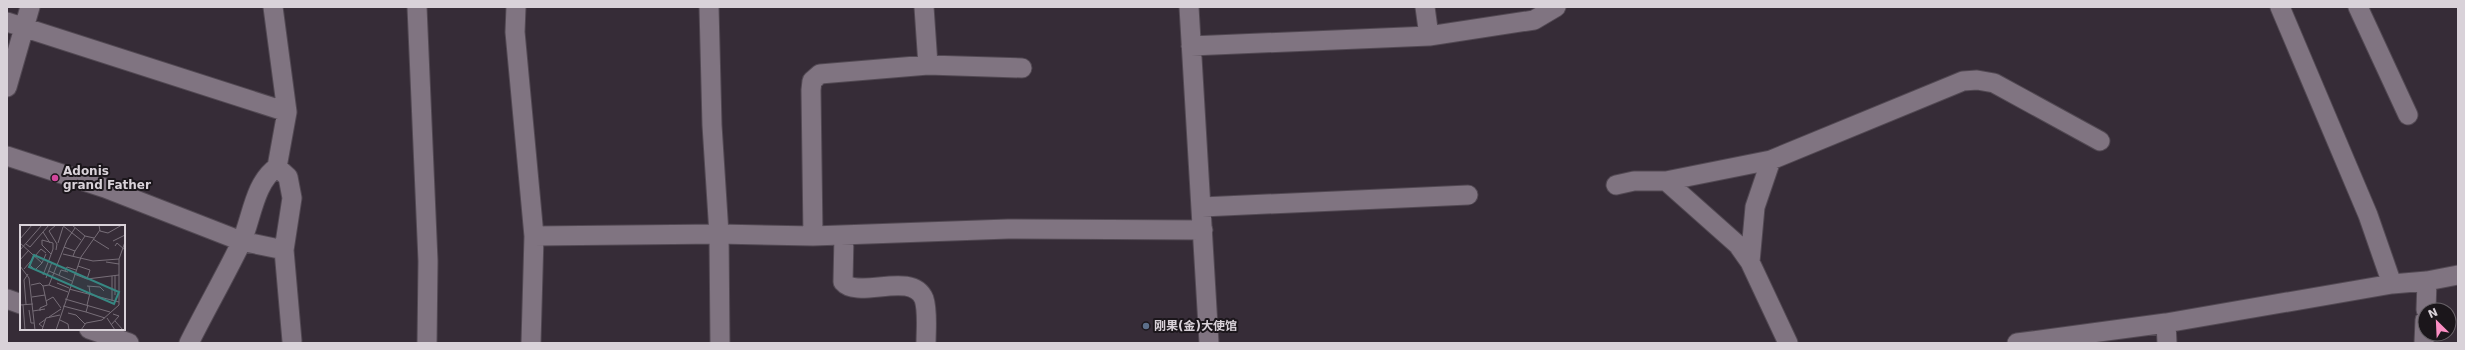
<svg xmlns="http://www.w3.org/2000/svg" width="2465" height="350" font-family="'DejaVu Sans','Noto Sans SC',sans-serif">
<rect width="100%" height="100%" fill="#362c37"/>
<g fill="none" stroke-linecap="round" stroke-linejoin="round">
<defs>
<path id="minor" d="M417 7 428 261 427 343
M516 7 515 32 534 236 531 343
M709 7 712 125 719 234 720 343
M924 7 928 65
M1189 7 1209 343
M1425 7 1429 36
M2280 7 2368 215 2392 284
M2358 7 2408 115
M7 22 287 112
M1191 46 1429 36 1534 20 1556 7
M7 87 30 7
M7 156 105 188 241 241 284 250
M277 167 288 177 292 198 284 250 292 341
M1666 181 1738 245 1750 262 1788 343
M1616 185 1634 181H1666L1771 160 1963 81 1977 80 1994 83 2100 141
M1202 207 1468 195
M844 235 843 282C858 300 912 270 924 299 928 311 926 330 926 343
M534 236 719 234 813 236 1008 229 1203 230
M813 236 811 90 812 81 820 74 928 65 1022 68
M1750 262 1755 207 1771 160
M7 299 21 304
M2426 310 2427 281
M2166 323 2167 343
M89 329 129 343
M189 343C206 309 225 276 241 243 252 218 254 183 277 167L287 112 273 7
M2017 343 2166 323 2392 284 2427 281 2458 275
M2424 343 2425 320"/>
</defs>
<!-- minor casing -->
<use href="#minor" stroke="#524953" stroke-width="21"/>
<!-- minor -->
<use href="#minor" stroke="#807481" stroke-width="19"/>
</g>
<!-- markers -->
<circle fill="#d1479c" stroke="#1b161b" stroke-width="1.5" cx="55" cy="178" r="4"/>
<circle fill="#5c6f8a" stroke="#1b161b" stroke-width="1.5" cx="1146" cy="326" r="4"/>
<g text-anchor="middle" stroke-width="4" stroke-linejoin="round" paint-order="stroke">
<!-- poi labels -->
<g font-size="12" font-weight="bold" fill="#d9d2d9" stroke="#1b161b" text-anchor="start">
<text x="63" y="175">Adonis<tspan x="63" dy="14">grand Father</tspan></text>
<text x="1154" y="330">刚果(金)大使馆</text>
</g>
</g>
<!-- overview -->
<g transform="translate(20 225)">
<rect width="105" height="105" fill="#362c37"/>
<path fill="none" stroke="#776e78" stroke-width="1" d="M42 0 61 15M52 0 65 11M79 0 80 6 88 8 102 0M23 7 30 18M0 14 12 0M73 14 89 24M93 16 105 10M0 18 22 38M38 18 43 2M6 19 10 22 29 0M95 21 97 18 105 25M44 22 55 26 53 31M0 25 22 0M36 25 37 19 29 6 36 0M55 26 65 11 74 13M43 29 73 36 99 34M0 35 9 25M86 37 99 39M9 39 15 45 22 38 26 29M0 41 9 53 15 105M58 41 70 45 67 54M4 44 21 24 26 28M29 46 52 56M45 46 47 42 56 45M54 49 67 54 99 50M23 50 29 35 33 24V18L22 15V20L31 29M39 50 41 45 48 47M26 53 32 37M37 58 49 63M11 60 20 58 23 61 27 80 20 83V86M29 60 47 15 55 3M23 61 29 60 48 67M67 61 80 62 84 66M49 64 99 77M95 70V51M12 72 25 70M45 74 90 87M26 76 33 72 41 83M92 76V51M6 79 4 55 8 49M0 80 13 79M3 80 5 105M67 80 70 68 69 61M68 80 66 87 85 93M43 81 66 87M9 85 11 98H14M13 86 25 84M48 88 56 90 65 99M29 92 41 84M87 93 95 105M40 95 48 99 49 105M95 96 103 105M91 100 99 91 93 89M23 102 19 99 26 94M22 105 26 93 40 90M36 105 61 32 80 5M61 105 66 98 82 95 99 80V34L105 17"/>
<path fill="#378883" fill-opacity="0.15" stroke="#378883" stroke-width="2" d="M14 30 99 67 94 79 9 42Z"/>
<rect width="105" height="105" fill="none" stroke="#d9d2d9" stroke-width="2"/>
</g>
<!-- border -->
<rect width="2465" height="350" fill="none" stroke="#d9d2d9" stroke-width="16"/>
<!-- north arrow -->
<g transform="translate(2437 322) rotate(336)"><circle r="19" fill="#1b161b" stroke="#676167"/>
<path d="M0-3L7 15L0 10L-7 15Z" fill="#fb8fc4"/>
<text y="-6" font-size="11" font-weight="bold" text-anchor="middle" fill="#d9d2d9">N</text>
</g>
</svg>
